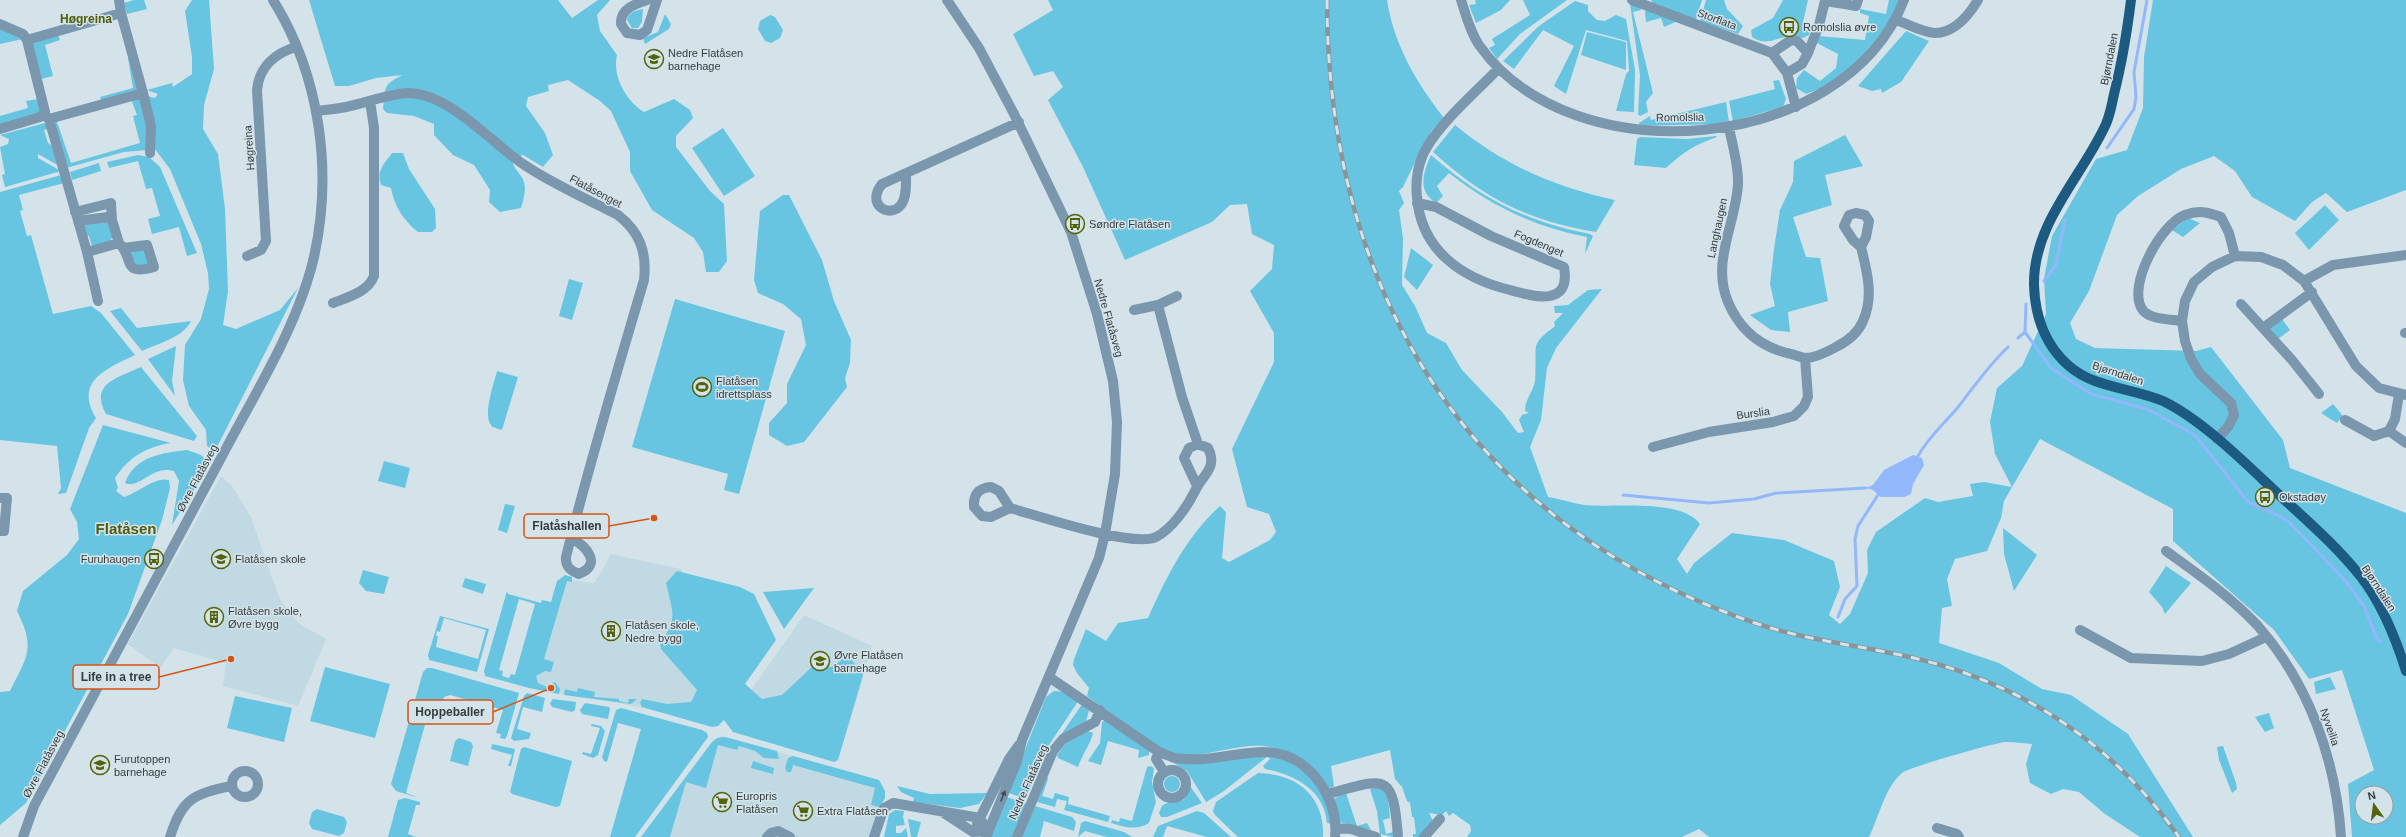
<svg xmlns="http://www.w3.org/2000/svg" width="2406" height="837" font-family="Helvetica,sans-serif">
<rect width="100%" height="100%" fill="#d3e3e9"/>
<!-- built -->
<path fill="#c1d9e2" d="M221 476 232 486 251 517 280 600 298 623 326 639 298 706 223 686 226 663 174 648 160 668 128 644Z
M610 554 681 569 690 583 698 690 691 702 664 713 615 702 529 688 563 579 594 583 605 566Z
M804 615 872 646 848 729 744 700Z
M721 736 879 780 885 791V798L877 813 869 837H641L712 742Z"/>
<!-- green -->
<path fill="#67c5e2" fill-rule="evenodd" d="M134 0H144L147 9 127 14 124 3Z
M192 0H209L214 69 204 105 203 129 218 154 225 209 228 291 223 325 236 329 280 310 298 288 215 451 207 446 206 430 189 406 183 380 185 345 201 319 209 289 208 273 201 244 170 169 155 149 153 116 147 96 155 98 158 94 147 90 172 83 173 87 192 74V57L185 11Z
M309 0H558L572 18 598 0H610L597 15 600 31 617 55C612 76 626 101 644 112L674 99 690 110 693 118 676 136V147L710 191 724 204 727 261 719 272H706L703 252 694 238 652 210 630 171V152L611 111 600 101 568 80 548 85 549 91 528 97 526 106 545 133 553 155 543 167 523 155 512 159C513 167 517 170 521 176 528 186 524 197 521 208L500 212 489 202 490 190 474 165 453 155 434 135V124L414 116 387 113 383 109C386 86 382 86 402 75L376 78 349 86H335Z
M1048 0H1387C1394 45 1416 82 1444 118L1432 130 1422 148 1403 187 1399 191 1404 203 1399 210 1403 238 1402 285 1415 306 1427 333 1446 343 1462 370 1502 412 1518 433 1524 432 1519 420 1522 415 1529 413 1525 411C1525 399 1533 392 1535 381 1536 373 1535 350 1536 346 1539 337 1548 332 1555 326L1554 322 1563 313H1555L1554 306 1568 305 1588 290 1602 289 1556 348 1547 368 1541 420 1530 447 1548 497C1560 499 1572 503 1584 505 1614 508 1681 498 1700 524L1677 559 1687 574 1694 563 1732 533 1784 540 1834 561 1840 587 1829 615 1840 624 1850 614 1868 573 1867 550 1876 532 1925 498 1938 502 1973 496 1970 484 1984 482 2012 487 1995 454 1990 422 1997 388 2022 366 2046 314 2044 279 2052 236 2096 159 2127 150 2143 108 2144 57 2153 0H2406V190L2347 212 2326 193 2312 202 2295 221 2252 197 2235 171 2214 156 2181 169 2138 196 2117 215 2089 291 2070 323 2076 339 2095 348 2196 351 2211 347 2283 440 2290 468 2406 513V837H2352L2348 784 2374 770 2342 670 2309 679 2274 630 2173 541V509L2040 439 2004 501 2001 518 1987 551 1955 559 1947 579 1952 606 1942 608 1939 643 1999 663 2042 689 2071 695 2128 734 2193 837H2140L2105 814 2079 792 2063 789 2051 794 2030 783 2026 764 2032 744C2023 743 2014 742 2005 742 1995 743 1909 767 1902 773 1885 787 1879 817 1869 837H1709L1699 829 1682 837H1467L1471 831 1470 825 1453 813 1449 816 1446 811 1442 815 1429 813 1433 821 1422 837H1413V834H1416L1414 817H1412L1410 803 1407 801 1402 787 1395 779 1390 750 1331 766 1334 786 1331 788C1313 785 1295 756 1277 749 1253 740 1220 753 1195 755 1156 757 1117 718 1087 696L1089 688 1077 673 1073 665 1074 659 1086 629 1106 641 1118 623 1148 618C1167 576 1186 537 1220 506L1226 512 1222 558 1229 562 1270 540 1276 532 1269 514 1247 507 1232 449 1274 362V333L1250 291 1272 269 1274 245 1252 234 1247 204 1230 205 1212 222 1125 260 1083 167 1048 100 1063 87 1053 71 1034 76 1013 34 1053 10ZM2362 793H2386V817H2362Z
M1475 0H1510L1501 10 1476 23 1469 5 1476 4Z
M1523 0H1567L1520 34 1497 59 1489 48 1495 45 1492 39 1530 15Z
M1651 0H1702L1696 19 1694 20 1653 4Z
M1706 0H1724L1727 9 1743 26 1738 34 1700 21Z
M1783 0H1808L1803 22 1805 28 1811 29 1809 35 1803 38C1782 30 1771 50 1752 37L1751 30 1773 18Z
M1889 0H1900C1884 37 1845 82 1806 94L1796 88 1797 78 1804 70 1820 81 1836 68 1838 54 1815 42 1818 36 1865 40 1869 16 1860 13V9L1886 14Z
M1575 1 1588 5V11L1597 20 1605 21 1616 15 1626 19 1635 70 1634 112 1616 111 1626 74 1629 71 1627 41 1586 30 1566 94 1554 86 1574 46 1543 30 1514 69 1503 61 1539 26Z
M1630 3 1640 7 1641 10 1633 12 1653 93 1646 102 1648 112 1640 116 1638 114 1640 75Z
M643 9 642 22 638 28H632L627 20C628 13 636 10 643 9Z
M1646 10 1678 21 1664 27 1661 18 1646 22 1645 12Z
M665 14 671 24 669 29 645 44 643 38 658 32Z
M770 15 775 17 783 30 780 38 771 43 765 41 758 29 760 21Z
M0 27 23 39 0 44Z
M1906 31 1929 41 1901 82 1882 93 1881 89 1872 91 1858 86Z
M1587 32 1626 42V70L1581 55Z
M58 34 60 40 45 45 53 76 41 79 30 42Z
M131 56 140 91 101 100 100 97 133 88 128 58Z
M1779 80 1786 99 1783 107 1733 121 1729 101 1775 89 1773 81Z
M141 96 147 115V150L124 152 66 168 52 120 56 119 71 163 140 143 133 116 137 115 131 99Z
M38 99 41 112 0 125V116L28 108 26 101Z
M1726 102 1729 122 1716 124 1640 126 1639 123 1650 116 1651 120Z
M45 123 49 129 44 130 48 143 55 148 61 167 38 154V158L61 171 5 187 2 175 5 174 0 147 8 144 9 139 0 135Z
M1455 125C1504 165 1554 187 1615 200L1596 232C1526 220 1485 199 1433 152Z
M723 128 755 176 724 196 692 148Z
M1845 135 1863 166 1825 175 1832 205 1793 217 1806 257 1820 258 1828 301 1788 312 1790 332 1771 330 1750 315 1775 306 1770 284 1774 249 1780 210 1793 182 1794 161Z
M1716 136 1717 137C1694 145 1684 152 1666 168L1634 165 1637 139 1640 137 1687 139Z
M392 153H403L409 169 435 209 436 228 432 232H418C404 221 394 206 391 188L381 185C376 171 384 164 392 153Z
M138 155 149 157 160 167 197 253 187 256 179 227 152 234 148 219 160 216 152 188 146 189 138 161 109 168 107 162Z
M1431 155C1480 198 1526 222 1590 234L1593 236 1585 254 1587 237C1535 227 1491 206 1449 173L1437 186 1443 196 1436 203C1417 191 1423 173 1431 155Z
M99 163 101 171 72 180 70 172Z
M61 175 64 183 19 195 23 210 20 211 27 236 31 235 53 314 91 306 101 313 135 355C106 369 74 381 96 418L89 428 66 493 58 494 61 488 57 446 0 440V192Z
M783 195H789L822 260 834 301 851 340 850 363 845 378 847 387 804 442 787 446 769 435V423L787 403V384L806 345 801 319 783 304 758 293 754 280 760 211Z
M2325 205 2339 220 2309 250 2295 233Z
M2188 218 2200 223 2183 237 2172 230Z
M100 221 108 222 113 238 111 239 112 243 92 246 89 236 85 237 82 226Z
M143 246 150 265 138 268 128 250Z
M1411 248 1433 265 1417 290 1404 277Z
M569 279 583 283 572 320 559 316Z
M675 299 785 331 739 494 724 490 728 474 632 447Z
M121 308 137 328 191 321C184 337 157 344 142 351L110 311Z
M2282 319 2290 330 2278 339 2268 328Z
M176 346 172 381 175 396 148 359Z
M141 367 197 436 194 441 106 414C89 383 118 378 141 367Z
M497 371 518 377 502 430C499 429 495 428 493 427 481 419 494 383 497 371Z
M2333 404 2343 416 2337 423 2321 413Z
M103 425 171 443C146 447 129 457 115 478L118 488 116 491 124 497C137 493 156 476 169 480L170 488 162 520 128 614 26 803 0 825V692L10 691C27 656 36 649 17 611L23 591 67 555 79 539 77 522 70 509Z
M187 450 201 455 210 464 172 525 179 481 174 471C152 465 139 490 125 483 135 456 162 453 187 450Z
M384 461 410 468 405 488 378 481Z
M505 504 515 506 507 533 498 530Z
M2003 528 2037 555 2014 591 2004 554Z
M2166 566 2191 583 2165 614 2162 607 2149 592Z
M363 570 389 577 384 594 366 591 359 583Z
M677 571 740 587 754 594 776 640 745 684 762 699 782 695 814 665 832 667 848 655 863 675 838 760 834 762 733 732 724 720 718 726 712 727 642 707 640 703 642 699 667 704 691 702 697 690 661 649 660 643C679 619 672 610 666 583Z
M565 575 572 577V582L567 581 544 659 554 662 551 672 545 671 536 676 538 683 547 687 555 682 560 689 559 694 529 688 485 676 484 671 507 591 508 594 541 603 542 600 551 602 557 581ZM519 599 535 604 515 675 511 674 509 678 502 676 503 671 499 670Z
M465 578 486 584 483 594 462 587Z
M814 588 784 629 763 592Z
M440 616 489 629 477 672 429 660 428 655ZM444 618 486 630 478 659 436 647 438 636H436L437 631 440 632Z
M325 667 390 684 375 738 310 721Z
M427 668H432L519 693 507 736 505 739 500 738 501 734 496 733 503 710 450 695 444 697 439 714 444 717 443 721 437 720 436 723 426 721 406 793 419 798 396 791 391 784 423 672Z
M2330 677 2336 689 2316 694 2314 682Z
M578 688 595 692 594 697 619 699V701L628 703 629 699H637L631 704 564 695 565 689 577 692Z
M1054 691 1068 692 1079 700 1047 748 1026 797 1023 798 1009 793 1007 797 1026 804 1012 837H990L1046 697Z
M527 693 545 698 542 712 523 707 517 729 531 733 529 739 514 741 511 738 524 696Z
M235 696 292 708 284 742 227 728Z
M553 699 576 702 575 710 572 712 552 707 550 703Z
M585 703 609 707 610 709 608 719 582 714 580 710Z
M1083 703 1089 711 1086 721 1058 739Z
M621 708 702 730 707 733 708 737 635 837H610L641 729 618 723 607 762 604 761 602 757 616 710Z
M2269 713 2274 728 2265 732 2255 717Z
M1105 720 1149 750V755L1138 758 1139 750 1108 741 1101 765 1088 761 1100 743 1102 722Z
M592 724 601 726 605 731 598 755 593 758 582 754 583 752 591 754 600 728 591 726Z
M1088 731 1093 733C1091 743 1082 755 1078 767L1058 758 1057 755 1067 742Z
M725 737 777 751 779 759 764 758 755 751 739 746 737 750 718 745 706 788 686 782 670 837H641L712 742 717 738Z
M459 738 471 742 473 746 468 766 450 761 455 741Z
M492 744 515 749 511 766H508L512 755 491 749Z
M2223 746 2236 783 2237 789 2232 793 2219 760 2217 747Z
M524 747 572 761 560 806 556 807 512 794 510 792 521 749Z
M793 756 879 780 885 791V798L880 807 871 805 875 788 793 765 791 772H787L785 768 788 758Z
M1268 756 1224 791 1206 802 1187 771 1167 759 1268 756 1289 761 1306 773 1326 798 1332 824 1327 823C1324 789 1294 775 1265 769L1263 766 1270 759Z
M753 761 774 768 773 774 751 768Z
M1150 766 1154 768 1152 782 1156 802 1149 823C1136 831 1125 827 1111 823L1112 820 1119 822 1120 818 1132 821 1147 767Z
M1258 773C1297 774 1325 796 1323 837H1238L1215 815 1213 811 1216 802Z
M1164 784a8 8 0 1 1 16 0a8 8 0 1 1-16 0Z
M1047 777 1048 779 1042 796 1053 799 1055 793 1069 797 1068 804 1110 816 1108 822 1064 810 1067 801 1057 799 1055 807 1037 802Z
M897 786 930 794 987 793 979 804 960 808 913 802 914 798 901 792Z
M1190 786 1202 803 1167 817H1161L1159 813 1162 806C1173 797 1185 810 1190 786Z
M1381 787 1388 798 1390 818 1383 820 1386 834 1393 832 1394 837 1380 834 1377 811 1370 789H1368Z
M1346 793 1357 826 1367 823 1371 830 1339 822 1334 799Z
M405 798 420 802V805H416L408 834 416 837H388L398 800Z
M1035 806 1072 817 1076 822 1074 831 1044 821 1040 837H1022Z
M317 809 344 817 347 822 344 833 339 836 312 829 309 823 312 812Z
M895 810 904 811 903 817 905 825 896 826V833H901L906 828 908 837H884L889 814Z
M1197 811 1204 813 1231 837H1207L1167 826 1163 837H1153L1158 826Z
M908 819 921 822 917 837H911Z
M1085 821 1124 832 1132 837H1107L1085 831 1078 837 1081 823Z"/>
<!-- water -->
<path fill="#92b7fb" d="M1913 455 1922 458 1924 465 1913 484 1911 494 1904 497H1881L1873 490 1866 488 1873 485 1884 470Z"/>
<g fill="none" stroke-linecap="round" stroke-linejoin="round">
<!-- stream -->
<path stroke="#92b7fb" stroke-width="3" d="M2107 148 2134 109 2136 97 2134 72 2147 0
M2044 281 2056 265 2065 220
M2026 304 2025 332 2051 368 2091 394 2147 409 2195 435 2248 502 2274 513 2289 522 2343 578 2364 606 2377 639 2380 641
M2018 338 2025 332
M1918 456C1929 436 1945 423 1959 406 1975 385 1989 365 2008 347
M1623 495 1709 503 1754 499 1776 493 1866 488
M1838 617 1845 599 1857 586 1855 539 1858 526 1878 495"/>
<!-- minor -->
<path stroke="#7a97ae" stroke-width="10" d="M647 0C635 4 620 9 621 24L627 33 640 35 647 30 657 0
M947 0 979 48 1013 112 1071 232 1097 314 1113 381 1117 422 1115 474 1105 534 1099 558 1022 740 1017 761 986 837
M1461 0C1466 15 1470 32 1479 45 1572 177 1844 154 1904 0
M1632 0 1772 53 1787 73 1796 107
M1845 4 1856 6 1858 0
M1896 20C1908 24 1922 32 1935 33 1955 33 1969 15 1978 0
M0 24 23 34 27 40 45 112 40 117 0 129
M27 40 121 13 119 0
M1772 53 1791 40 1797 41 1808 53 1802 64 1787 73
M1808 53 1819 25 1825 1 1845 4 1846 0
M143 93 151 126 150 153
M316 111C326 110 336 109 346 107 366 103 387 94 408 93 450 93 493 145 526 166 555 185 587 199 618 215 640 232 647 252 644 280 617 372 589 464 566 557 565 567 571 571 579 574 603 564 586 546 571 538
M44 115 49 119 143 93 121 13
M49 119 87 252 119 243C135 259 121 276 154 267L147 245 123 248
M1729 127C1732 144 1739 166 1738 184 1736 223 1711 262 1728 302 1739 328 1759 346 1787 353 1793 354 1799 357 1805 358 1815 358 1827 352 1836 347 1848 341 1858 333 1863 321 1874 297 1867 271 1861 247L1853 240 1844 226 1849 215 1856 213 1865 215 1869 221 1866 237 1861 247
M906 175C906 184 907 197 901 205 890 219 865 205 882 184L1019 122
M1417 203 1436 207 1491 236 1564 267C1571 307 1535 297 1510 290 1461 278 1421 250 1417 197 1415 181 1418 162 1427 147 1444 119 1475 93 1498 69
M75 212 111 203 112 220
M78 221 108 217 112 220 119 243
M87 252 98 301
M247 256 261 250 266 241 257 90C259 67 275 53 296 47
M2304 281 2333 265 2406 255
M333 303C348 297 368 292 374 276V128L370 101
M2241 304 2292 360 2319 394
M1158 305 1177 296
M1134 310 1158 305 1182 397 1198 444
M2182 321C2170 319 2149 320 2142 309 2127 285 2161 224 2185 215 2199 210 2207 212 2221 217L2229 233 2235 256
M2263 328 2312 292
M2405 333H2406
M2345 420 2374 436 2389 431 2395 419 2399 394
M2389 431 2406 443
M2217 439 2228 427 2234 415 2231 403 2200 374 2191 359 2185 341 2182 321 2185 301 2194 282 2212 267 2235 256 2261 257 2283 265 2304 281 2356 366 2379 388 2406 395
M1653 447 1709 432 1773 422 1794 416 1804 406 1808 397 1805 358
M0 498H7L4 531H0
M1010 508 991 517 982 516 974 507C973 495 978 488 991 487L999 491 1010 508C1039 516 1133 548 1156 537 1172 529 1187 507 1195 491 1203 474 1218 468 1208 448L1198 444 1189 448 1184 458 1197 486
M2166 551C2198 574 2231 597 2258 626 2309 684 2336 760 2341 837
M2080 630 2131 658 2202 661 2229 654 2266 637
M1049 677 1159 752C1165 754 1171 757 1176 758 1230 767 1279 726 1320 783 1332 800 1337 817 1335 837
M1159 752 1156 759 1164 772
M1158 784a14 14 0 1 1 28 0a14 14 0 1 1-28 0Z
M232 784a13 13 0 1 1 26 0a13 13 0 1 1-26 0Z
M1328 794C1386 778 1393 771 1398 837
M977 824 1009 759 1019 745
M1336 828 1351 829 1376 837
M1937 828 1957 834 1959 837
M23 837 34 806C96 690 159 574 221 458 254 395 298 326 314 257 333 171 320 75 273 0
M170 837C182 799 193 794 231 786
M767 837 771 833 778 831 790 837
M874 837 884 808 893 803 980 818 988 831 973 832 944 813
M1017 837 1053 751 1063 739 1095 722 1100 710
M1424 837 1440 819"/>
<!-- major -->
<path stroke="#1c5a82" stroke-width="10" d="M2131 0C2127 32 2122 63 2114 94 2112 104 2110 115 2106 124 2082 177 2033 223 2034 285 2035 317 2045 345 2069 366 2094 388 2133 388 2163 401 2202 420 2243 461 2275 491 2304 518 2336 545 2361 577 2382 604 2396 639 2406 671"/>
<defs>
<path id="rail" d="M1327 0C1327 297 1474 530 1761 625 1810 641 1864 646 1914 658 2024 684 2114 745 2179 837"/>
</defs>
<!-- rail casing -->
<use href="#rail" stroke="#899599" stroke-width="4.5"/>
<!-- rail -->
<use href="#rail" stroke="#d3e3e9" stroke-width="3" stroke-dasharray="9" stroke-linecap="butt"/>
</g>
<!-- one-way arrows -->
<defs><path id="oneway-solid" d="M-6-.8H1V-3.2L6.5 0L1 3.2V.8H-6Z"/></defs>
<use fill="#434e54" href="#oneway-solid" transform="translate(1003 796) rotate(-68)"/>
<!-- icons -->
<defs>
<symbol id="bus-ring" viewBox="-11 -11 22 22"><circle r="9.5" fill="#d3e3e9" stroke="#556308" stroke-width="1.5"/><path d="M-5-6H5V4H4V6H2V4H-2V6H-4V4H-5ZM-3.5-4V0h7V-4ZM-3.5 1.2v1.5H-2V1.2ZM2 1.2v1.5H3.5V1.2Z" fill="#556308"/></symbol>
<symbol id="school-ring" viewBox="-11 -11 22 22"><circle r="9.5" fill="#d3e3e9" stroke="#556308" stroke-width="1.5"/><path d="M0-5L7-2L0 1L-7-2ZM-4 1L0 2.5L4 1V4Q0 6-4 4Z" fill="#556308"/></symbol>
<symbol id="stadium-ring" viewBox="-11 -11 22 22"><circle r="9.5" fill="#d3e3e9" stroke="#556308" stroke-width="1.5"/><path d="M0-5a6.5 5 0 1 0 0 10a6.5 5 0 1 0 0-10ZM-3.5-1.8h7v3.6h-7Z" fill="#556308"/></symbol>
<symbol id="building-ring" viewBox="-11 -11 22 22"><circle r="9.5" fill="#d3e3e9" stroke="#556308" stroke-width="1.5"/><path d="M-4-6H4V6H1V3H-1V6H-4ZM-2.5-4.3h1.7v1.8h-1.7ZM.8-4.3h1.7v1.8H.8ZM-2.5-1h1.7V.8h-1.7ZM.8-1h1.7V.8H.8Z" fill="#556308"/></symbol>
<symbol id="supermarket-ring" viewBox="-11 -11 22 22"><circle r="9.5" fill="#d3e3e9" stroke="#556308" stroke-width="1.5"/><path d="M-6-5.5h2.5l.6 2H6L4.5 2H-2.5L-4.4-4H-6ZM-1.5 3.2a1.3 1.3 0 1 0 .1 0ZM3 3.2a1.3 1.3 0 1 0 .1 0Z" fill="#556308"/></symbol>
</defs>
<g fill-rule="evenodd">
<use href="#bus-ring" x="1778" y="16" width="22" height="22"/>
<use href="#school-ring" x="643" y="48" width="22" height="22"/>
<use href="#bus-ring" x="1064" y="213" width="22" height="22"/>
<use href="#stadium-ring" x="691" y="376" width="22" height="22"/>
<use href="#bus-ring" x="2254" y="486" width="22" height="22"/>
<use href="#bus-ring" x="143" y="548" width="22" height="22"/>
<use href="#school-ring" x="210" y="548" width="22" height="22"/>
<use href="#building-ring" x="203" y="606" width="22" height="22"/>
<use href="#building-ring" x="600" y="620" width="22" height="22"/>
<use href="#school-ring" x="809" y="650" width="22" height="22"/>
<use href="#school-ring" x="89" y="754" width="22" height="22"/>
<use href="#supermarket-ring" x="711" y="791" width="22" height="22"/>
<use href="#supermarket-ring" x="792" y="800" width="22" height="22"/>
</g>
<g text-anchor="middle" stroke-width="3" stroke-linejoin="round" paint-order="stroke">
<!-- street labels -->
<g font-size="11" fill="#353c3e" stroke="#d3e3e9">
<text transform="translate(1717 19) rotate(20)" y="4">Storflata</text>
<text transform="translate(2109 59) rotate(-79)" y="4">Bjørndalen</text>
<text transform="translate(1680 117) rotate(-1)" y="4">Romolslia</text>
<text transform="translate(249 148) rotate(-94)" y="4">Høgreina</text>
<text transform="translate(596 191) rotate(28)" y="4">Flatåsenget</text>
<text transform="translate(1717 228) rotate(-78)" y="4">Langhaugen</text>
<text transform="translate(1539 243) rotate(23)" y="4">Fogdenget</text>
<text transform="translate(1109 318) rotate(74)" y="4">Nedre Flatåsveg</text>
<text transform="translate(2118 373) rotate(18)" y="4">Bjørndalen</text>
<text transform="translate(1753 413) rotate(-8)" y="4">Burslia</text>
<text transform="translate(197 478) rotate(-62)" y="4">Øvre Flatåsveg</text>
<text transform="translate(2379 588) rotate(57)" y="4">Bjørndalen</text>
<text transform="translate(2330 727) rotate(71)" y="4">Nyveilia</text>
<text transform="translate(43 764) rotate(-62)" y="4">Øvre Flatåsveg</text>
<text transform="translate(1028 782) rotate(-66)" y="4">Nedre Flatåsveg</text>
</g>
<!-- poi labels -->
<g font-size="11" fill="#353c3e" stroke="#d3e3e9" text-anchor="start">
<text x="1803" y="31">Romolslia øvre</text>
<text x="668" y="57">Nedre Flatåsen<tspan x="668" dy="13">barnehage</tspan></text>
<text x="1089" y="228">Søndre Flatåsen</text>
<text x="716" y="385">Flatåsen<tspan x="716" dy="13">idrettsplass</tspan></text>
<text x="2279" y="501">Okstadøy</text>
<text x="140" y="563" text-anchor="end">Furuhaugen</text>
<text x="235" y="563">Flatåsen skole</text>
<text x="228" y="615">Flatåsen skole,<tspan x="228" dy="13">Øvre bygg</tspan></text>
<text x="625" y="629">Flatåsen skole,<tspan x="625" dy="13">Nedre bygg</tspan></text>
<text x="834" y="659">Øvre Flatåsen<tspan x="834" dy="13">barnehage</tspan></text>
<text x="114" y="763">Furutoppen<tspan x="114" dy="13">barnehage</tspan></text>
<text x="736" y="800">Europris<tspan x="736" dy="13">Flatåsen</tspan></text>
<text x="817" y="815">Extra Flatåsen</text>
</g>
<!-- neighbourhood labels -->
<g font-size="12" font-weight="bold" fill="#4f5c0c" stroke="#d3e3e9">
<text x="86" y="23">Høgreina</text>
</g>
<!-- district labels -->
<g font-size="15" font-weight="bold" fill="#4f5c0c" stroke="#d3e3e9">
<text x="126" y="534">Flatåsen</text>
</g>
</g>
<!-- callouts -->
<path fill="none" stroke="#d65611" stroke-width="1.5" d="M654 518L609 526M231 659L159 677M551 688L493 712"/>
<g fill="#d65611" stroke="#d3e3e9" stroke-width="1.5">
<circle cx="654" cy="518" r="4"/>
<circle cx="231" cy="659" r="4"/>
<circle cx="551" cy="688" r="4"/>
</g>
<g fill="#d3e3e9" stroke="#d65611" stroke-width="1.5">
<rect x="524" y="514" width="85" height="24" rx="4"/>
<rect x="73" y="665" width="86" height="24" rx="4"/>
<rect x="408" y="700" width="85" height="24" rx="4"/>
</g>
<g font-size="12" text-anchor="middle" font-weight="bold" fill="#353c3e">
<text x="567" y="530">Flatåshallen</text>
<text x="116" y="681">Life in a tree</text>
<text x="450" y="716">Hoppeballer</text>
</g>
<!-- north arrow -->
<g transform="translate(2374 805) rotate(346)"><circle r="19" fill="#d3e3e9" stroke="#94a0a5"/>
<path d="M0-3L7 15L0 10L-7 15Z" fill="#556308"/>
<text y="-6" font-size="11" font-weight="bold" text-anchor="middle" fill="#353c3e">N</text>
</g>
</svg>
